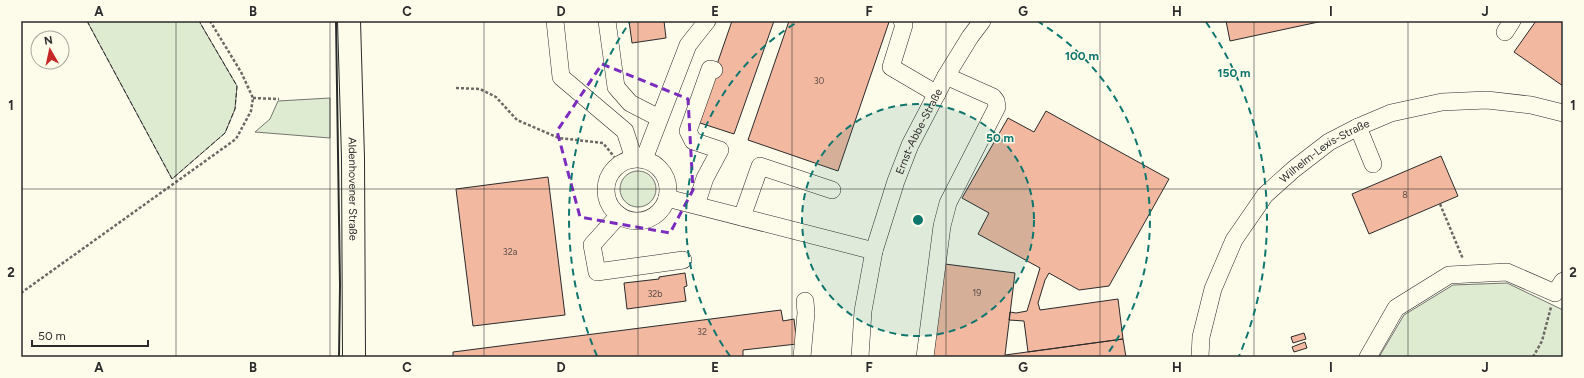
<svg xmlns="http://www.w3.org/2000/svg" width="1584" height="378" font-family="Figtree,sans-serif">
<rect width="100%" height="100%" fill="#fdfbea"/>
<!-- green -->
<path fill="#deebd1" stroke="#74746e" d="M87 21H199L237 86 235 109 225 133 172 179Z
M330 98V138L255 132 270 119 278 101Z
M620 189a18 18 0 1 1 36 0a18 18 0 1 1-36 0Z
M1507 283 1563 310V357H1379L1404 315 1453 285Z"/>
<!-- building -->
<path fill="#f2b8a0" stroke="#2b2b2b" d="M629 21H664L666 38 632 43Z
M732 21H774L734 134 697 122Z
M789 21H885L889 22 838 171 748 140Z
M1226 21H1323L1230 41Z
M1536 21H1563V86L1514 52Z
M1046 111 1169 179 1109 286 1079 290 1049 273 1045 280 1038 303 1040 310 1118 299 1123 339 1028 352 1024 321 1009 320 1010 312 1016 313 1027 311 1040 268 978 234 989 213 962 198 1008 118 1034 132Z
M1441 156 1458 196 1369 234 1352 194Z
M548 177 565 315 473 326 456 189Z
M945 264 1015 273 1005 355 1123 339 1126 357H933Z
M685 273 687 286 684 287 686 301 627 309 624 283 659 279V277Z
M781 310 783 321 794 319 797 344 743 350V357H453V352Z
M1304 333 1306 339 1293 343 1291 337Z
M1305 342 1307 348 1294 352 1292 347Z"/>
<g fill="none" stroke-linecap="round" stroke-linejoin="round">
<defs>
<g id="minor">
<path d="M555 21 561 77 625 131 634 159"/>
<path d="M607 21 616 87 630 103 659 118"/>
<path d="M902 21 904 25 891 67 937 94"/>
<path d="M1505 32 1512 21"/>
<path d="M1358 127 1373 164"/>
<path d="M644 159 688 45 707 21"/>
<circle cx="637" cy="190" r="31"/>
<path d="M667 198 874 251"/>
<path d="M696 205 705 178 720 150 693 141 688 131 710 69 714 70"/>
<path d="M619 215 592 245 597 272 683 260"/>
<path d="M742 217 760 166 832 190"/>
<path d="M802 357 806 313 805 301"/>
<path id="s1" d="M860 357 863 311 874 251 896 181 910 145 946 76 970 37 982 21"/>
<path d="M925 357 942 226 948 203 997 107 996 101 993 97 946 76"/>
<path id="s2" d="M1200 357 1201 337 1213 289 1234 240 1265 195 1294 169 1329 142 1358 127 1391 113 1442 102 1487 100 1531 105 1563 113"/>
<path d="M1368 357 1396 308 1449 275 1507 272 1555 293 1563 281"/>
</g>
<g id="major">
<path id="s3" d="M349 21 353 158 354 357"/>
</g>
</defs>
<!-- minor casing -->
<use href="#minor" stroke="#2b2b2b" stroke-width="18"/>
<!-- major casing -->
<use href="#major" stroke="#2b2b2b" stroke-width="24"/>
<!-- path -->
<path stroke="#6a6964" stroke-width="2.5" stroke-dasharray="3 2" stroke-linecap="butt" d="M456 88 480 89 496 97 517 120 559 138 603 143 616 159
M253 98 279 99
M1440 204 1463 259
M21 293 236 139 251 111 253 98 241 72 210 21
M1533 357 1542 341 1551 307"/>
<!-- minor -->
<use href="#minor" stroke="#fdfbea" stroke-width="17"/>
<!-- major -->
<use href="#major" stroke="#fdfbea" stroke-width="22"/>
<!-- fence -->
<path stroke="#2b2b2b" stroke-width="1" stroke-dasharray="5 2" stroke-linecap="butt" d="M87 21 172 179 225 133 235 109 237 86 199 21"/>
<!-- wall -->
<path stroke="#2b2b2b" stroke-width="2" d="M336 21 340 285 339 357"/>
</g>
<!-- marked area -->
<path fill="none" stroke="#7b2cbf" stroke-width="3" stroke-dasharray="8 5" stroke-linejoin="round" d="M602 64 688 99 693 190 670 233 580 217 557 131Z"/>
<!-- grid -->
<path fill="none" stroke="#2b2b2b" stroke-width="1" stroke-opacity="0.55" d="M176 21V357M330 21V357M484 21V357M638 21V357M792 21V357M946 21V357M1100 21V357M1254 21V357M1408 21V357M21 189H1563"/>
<!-- distance rings -->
<circle cx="918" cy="220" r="116" fill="#0f766e" fill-opacity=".12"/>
<g fill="none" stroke="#0f766e" stroke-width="2" stroke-dasharray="7 5">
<circle cx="918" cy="220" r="116"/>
<path d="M730 356A232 232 0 0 1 799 21M1037 21A232 232 0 0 1 1106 356"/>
<path d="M597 356A349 349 0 0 1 630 22M1206 22A349 349 0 0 1 1239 356"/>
</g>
<g text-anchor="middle" stroke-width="3" stroke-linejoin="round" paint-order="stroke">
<!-- number labels -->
<g font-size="9" fill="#5d4e48">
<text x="819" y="84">30</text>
<text x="1405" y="198">8</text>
<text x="510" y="255">32a</text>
<text x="977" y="296">19</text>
<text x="655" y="297">32b</text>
<text x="702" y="335">32</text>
</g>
<!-- street labels -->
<g font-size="11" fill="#2b2b2b" stroke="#fdfbea">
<text dy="4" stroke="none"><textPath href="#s1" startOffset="235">Ernst-Abbe-Straße</textPath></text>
<text dy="4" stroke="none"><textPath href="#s2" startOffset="252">Wilhelm-Lexis-Straße</textPath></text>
<text dy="4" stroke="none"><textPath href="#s3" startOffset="168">Aldenhovener Straße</textPath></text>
</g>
</g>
<circle cx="918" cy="220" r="6" fill="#0f766e" stroke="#fdfbea" stroke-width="2"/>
<g font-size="12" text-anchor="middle" font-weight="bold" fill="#0f766e" stroke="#fdfbea" stroke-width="3" stroke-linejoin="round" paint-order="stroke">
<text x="1082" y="60">100 m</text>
<text x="1234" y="77">150 m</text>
<text x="1000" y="142">50 m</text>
</g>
<!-- border -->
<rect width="1584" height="378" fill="none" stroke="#fdfbea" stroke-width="44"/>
<!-- north arrow -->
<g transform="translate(50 50) rotate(351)"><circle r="19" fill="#fdfbea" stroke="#a9a89e"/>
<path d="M0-3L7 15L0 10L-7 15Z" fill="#c62828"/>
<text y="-6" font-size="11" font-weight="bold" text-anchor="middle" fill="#2b2b2b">N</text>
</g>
<!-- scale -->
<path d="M32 340v6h116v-6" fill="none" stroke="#2b2b2b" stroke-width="2"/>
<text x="38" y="340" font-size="12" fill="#2b2b2b" stroke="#fdfbea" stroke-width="3" paint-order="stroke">50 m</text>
<rect x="22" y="22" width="1540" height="334" fill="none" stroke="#2b2b2b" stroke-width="1.5"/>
<g font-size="13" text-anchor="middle" font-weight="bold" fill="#2b2b2b">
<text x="99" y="16">A</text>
<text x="253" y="16">B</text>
<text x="407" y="16">C</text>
<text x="561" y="16">D</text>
<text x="715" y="16">E</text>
<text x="869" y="16">F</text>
<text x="1023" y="16">G</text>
<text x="1177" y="16">H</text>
<text x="1331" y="16">I</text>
<text x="1485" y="16">J</text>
<text x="11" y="110">1</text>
<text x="1573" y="110">1</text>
<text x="11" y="277">2</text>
<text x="1573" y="277">2</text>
<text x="99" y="372">A</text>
<text x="253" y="372">B</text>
<text x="407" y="372">C</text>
<text x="561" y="372">D</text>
<text x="715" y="372">E</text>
<text x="869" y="372">F</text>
<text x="1023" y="372">G</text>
<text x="1177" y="372">H</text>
<text x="1331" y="372">I</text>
<text x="1485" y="372">J</text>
</g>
</svg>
